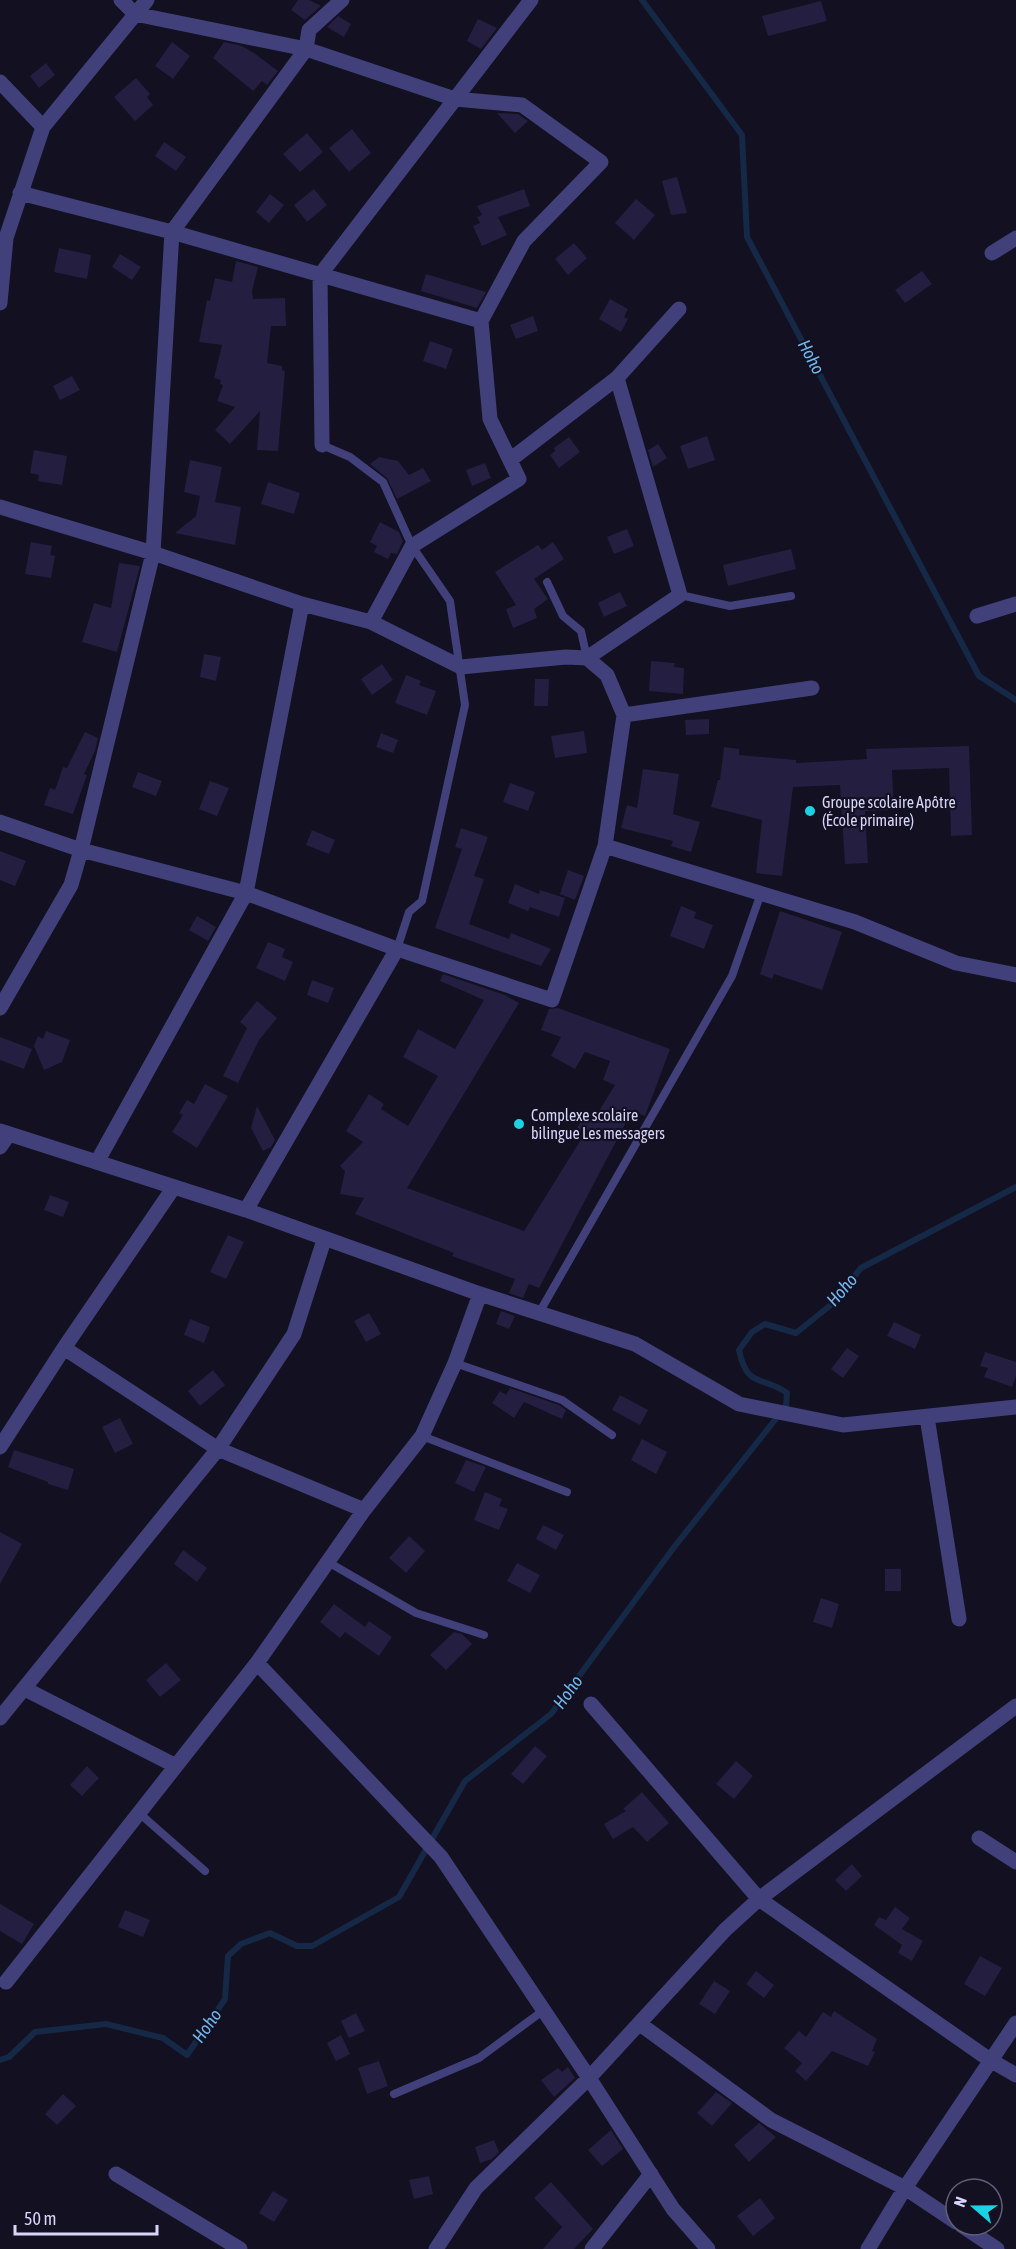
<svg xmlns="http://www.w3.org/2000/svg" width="1016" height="2249" font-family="'Asap Condensed',sans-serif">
<rect width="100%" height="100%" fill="#121021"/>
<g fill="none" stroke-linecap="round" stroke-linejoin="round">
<!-- stream -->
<path stroke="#152946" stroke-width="6" d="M642 0 742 135 747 237 979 676 1016 700
M0 2060 9 2057 35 2032 106 2024 163 2038 187 2055 225 1999 228 1956 241 1944 270 1933 297 1946H312L399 1897 465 1781 551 1714 675 1546 786 1406 787 1393C762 1375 747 1389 739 1350L752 1332 765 1324 796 1333 832 1304 861 1268 1016 1187"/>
</g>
<!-- building -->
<path fill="#241e40" d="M298 0H309L321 6 305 20 291 10Z
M821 1 827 21 768 36 762 16Z
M338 16 351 24 344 37 327 27Z
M478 19 497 28 481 49 467 41Z
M172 42 190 56 173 79 155 66Z
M224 42 242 46 254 53 278 71 267 85 262 81 253 91 213 58Z
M46 63 55 75 39 88 30 76Z
M136 78 150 94 147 97 153 105 135 121 114 97Z
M497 113 518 114 528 121 515 133Z
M352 129 371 153 349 172 329 148Z
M307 133 323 152 300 172 283 154Z
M164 142 186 157 176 171 155 156Z
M677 177 687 213 671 215 662 181Z
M314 189 327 205 307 222 294 205Z
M524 189 530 206 498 217 507 235 482 246 473 226 480 223 477 217 482 215 477 206Z
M270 194 284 205 269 223 256 212Z
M636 199 655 215 634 240 615 223Z
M574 243 587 258 568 275 555 259Z
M59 248 91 255 87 279 54 272Z
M120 254 141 267 132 280 112 267Z
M236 261 258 267 252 291 253 299 285 298 286 326H271L267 363 282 366V370L285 371 278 451 257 450 260 411 230 444 215 430 235 407 217 401 223 385 220 384 221 380 214 378 222 345 199 342 207 300 210 301 215 278 232 282Z
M922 271 932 284 905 303 895 290Z
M426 274 486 292 477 308 421 291Z
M610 299 628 309 624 317 628 319 621 332 599 319Z
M533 316 538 331 516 339 510 325Z
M430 341 453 349 446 369 423 361Z
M72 376 80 390 60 400 53 386Z
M707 436 715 460 688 469 680 446Z
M569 437 580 452 559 468 550 455 555 451 554 448Z
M658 444 667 458 653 467 648 450Z
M34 450 67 456 62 485 38 481 39 475 30 473Z
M379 457 398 461 409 475 423 468 431 481 397 499 387 478 370 464Z
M190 460 222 467 215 502 241 507 235 545 175 533 196 516 200 496 184 492Z
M485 463 491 478 472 486 466 470Z
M268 482 300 493 294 514 261 504Z
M380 522 399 532 403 541 397 554 391 553 388 559 374 552 377 546 370 542Z
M627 529 634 546 614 554 607 537Z
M31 542 52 546 50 555 55 556 51 578 25 574Z
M553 542 564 559 534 579 548 599 534 609 537 618 513 628 506 609 516 605 495 572 538 545 542 550Z
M791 549 796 569 728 586 723 565Z
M119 563 140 566 117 652 82 642 94 603 111 608Z
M620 592 627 606 604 617 598 603Z
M204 654 221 657 216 681 200 677Z
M651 661 675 663 674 667 684 668 683 694 649 691Z
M382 664 393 680 372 695 361 679Z
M406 675 421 681 419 685 436 691 427 715 395 703Z
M535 679H549L548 706H534Z
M709 719V734L686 735 685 720Z
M584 731 587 753 555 758 551 736Z
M85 732 98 738 95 751 84 774 87 775 73 814 44 805 50 788 55 790 63 767 67 768Z
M381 733 398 740 393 753 376 747Z
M969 746 972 835 951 836 949 768 892 770 894 810 865 811 868 863 845 864 840 785 793 787 782 876 756 873 762 820 711 807 718 780H720L724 747 739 749V755L796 760V763L867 759 866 749Z
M643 769 679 774 673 814 700 822 691 852 671 846 673 841 621 828 627 805 637 808Z
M138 772 162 781 156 796 132 787Z
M210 781 229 788 217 816 199 809Z
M510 783 535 792 528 811 503 802Z
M461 828 488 837 474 876 484 879 469 924 509 939 511 933 551 949 541 966 435 928 462 849 455 847Z
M312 830 335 840 329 854 306 845Z
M0 851 26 861 15 886 0 880Z
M568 870 584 876 575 900 560 894Z
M515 884 539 894 540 890 565 898 559 917 530 907 528 911 508 903Z
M681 906 696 912 694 918 713 925 704 949 670 936Z
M780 911 842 932 822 990 774 974 772 979 760 974Z
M197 916 216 927 208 941 189 930Z
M268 942 285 949 282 957 293 962 285 981 256 968Z
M443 974 505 995 519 1003 407 1188 524 1231 582 1138 574 1133 585 1114 594 1119 615 1085 603 1080 610 1061 585 1052 575 1069 551 1056 561 1037 541 1030 549 1009 558 1008 670 1049 645 1116 632 1111 539 1288 529 1284 523 1298 509 1293 515 1279 452 1256 454 1253 355 1214 364 1198 340 1194 345 1171 340 1166 363 1142 346 1131 369 1094 384 1104 381 1109 408 1126 438 1076 403 1057 418 1029 455 1049 484 1000 440 981Z
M312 980 334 988 328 1003 307 995Z
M257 1001 277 1018 259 1040 238 1083 223 1076 247 1028 240 1022Z
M46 1031 70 1040 62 1062 44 1070 34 1046 38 1036 43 1039Z
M0 1037 32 1049 24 1069 0 1060Z
M205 1084 228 1096 197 1148 172 1132 183 1115 179 1113 187 1100 194 1104Z
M257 1106 275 1140 271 1147 263 1151 251 1128Z
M50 1195 69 1202 63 1217 44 1210Z
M228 1235 244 1242 226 1279 210 1272Z
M501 1311 515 1316 509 1329 496 1324Z
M369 1313 381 1334 366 1342 354 1321Z
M190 1319 210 1327 204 1343 184 1335Z
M894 1322 921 1335 915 1349 887 1336Z
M847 1348 859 1356 843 1378 831 1369Z
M985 1352 1016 1362V1376L1012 1387 984 1377 988 1368 980 1366Z
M213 1370 225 1385 200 1406 188 1391Z
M510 1388 559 1405 566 1410 562 1419 524 1402 514 1418 492 1403 500 1391 506 1395Z
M620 1395 648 1410 640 1425 612 1410Z
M120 1418 133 1444 115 1453 102 1427Z
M642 1439 667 1452 656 1474 631 1460Z
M14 1450 74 1469 68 1490 48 1484V1482L8 1467Z
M466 1460 486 1467 474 1492 455 1483Z
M485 1492 502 1499 499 1506 508 1509 499 1530 474 1520Z
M543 1525 564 1535 556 1550 536 1539Z
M0 1532 22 1544 0 1584Z
M409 1536 425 1551 406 1573 389 1558Z
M183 1550 207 1568 197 1582 174 1564Z
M517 1563 540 1575 530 1593 507 1581Z
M885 1569H901V1591H885Z
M821 1598 839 1604 832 1628 813 1622Z
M334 1604 365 1627 369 1621 392 1637 379 1656 345 1632 340 1638 320 1622Z
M454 1632 462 1634 472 1644 446 1670 430 1655Z
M166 1663 181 1680 160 1697 146 1680Z
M535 1746 547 1756 523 1784 511 1774Z
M736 1761 753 1776 734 1799 716 1784Z
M87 1766 99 1778 82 1796 70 1785Z
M642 1792 669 1823 647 1842 633 1827 613 1839 604 1824 626 1811 623 1809Z
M852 1864 862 1876 846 1891 835 1880Z
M0 1904 34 1924 22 1944 0 1931Z
M895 1907 910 1918 902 1929 923 1941 912 1961 898 1953 902 1945 874 1925 879 1917 886 1920Z
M125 1910 150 1920 143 1937 118 1927Z
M980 1956 1002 1968 985 1996 964 1984Z
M756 1971 774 1985 764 1998 746 1984Z
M714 1981 730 1991 715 2014 699 2004Z
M834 2011 877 2039 872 2051 875 2052 868 2066 832 2051 806 2081 795 2071 802 2063 784 2048 799 2031 806 2037 823 2012 831 2017Z
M356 2013 365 2031 349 2038 341 2021Z
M341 2035 350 2054 336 2061 327 2043Z
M379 2061 388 2086 367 2094 358 2068Z
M568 2067 575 2078 554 2097 541 2080 558 2068 562 2072Z
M716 2092 732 2103 712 2126 697 2113Z
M63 2094 76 2106 57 2125 45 2114Z
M759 2123 776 2137 749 2162 734 2145Z
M611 2130 623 2149 602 2166 588 2150Z
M494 2140 499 2152 492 2159 480 2163 475 2147Z
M429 2176 433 2194 414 2199 409 2180Z
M551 2182 593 2229 574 2249H543L562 2227 534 2198Z
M273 2191 288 2200 274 2222 259 2213Z
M760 2198 775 2218 753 2236 737 2216Z"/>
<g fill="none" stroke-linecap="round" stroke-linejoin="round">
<!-- lane -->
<path stroke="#41407a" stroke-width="8" d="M322 445 350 457 383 482 412 546 450 601 465 705 422 901 409 912 397 949
M547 582 563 616 581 631 587 658
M680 595 730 606 791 596
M539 1313 732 976 761 893
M455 1363 562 1400 612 1435
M422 1436 567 1492
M328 1562 416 1613 484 1635
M139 1813 205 1871
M394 2094 479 2058 544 2010"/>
<!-- street -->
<path stroke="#41407a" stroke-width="15" d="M0 82 43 127
M20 193 172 232 481 321 524 241 601 162 522 105 455 99 306 49 135 14 121 0
M992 253 1016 238
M0 303 6 238 43 127 147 0
M322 445 320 275 531 0
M510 460 617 378 679 309
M0 507 153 553 302 604 371 622 461 667 566 657 587 658 607 675 624 715 605 846 552 1000 397 949 246 893 81 850 0 822
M977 616 1016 604
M371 622 412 546 519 479 490 419 481 321
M587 658 680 595 617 378
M624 715 812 688
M605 846 855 922 956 963 1016 975
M0 1008 71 885 81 850 153 553 172 232 306 49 309 30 342 0
M0 1131 246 1210 480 1294 635 1344 739 1404 843 1425 1016 1407
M0 1147 9 1134
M97 1162 246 893 302 604
M246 1210 397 949
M64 1348 218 1449 364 1510
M927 1417 959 1619
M0 1447 64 1348 174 1187
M257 1663 441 1857 589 2078 673 2209 708 2249
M25 1689 176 1766
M591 1704 759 1899 990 2060 1016 2075
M0 1718 218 1449 294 1334 324 1240
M979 1838 1016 1862
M6 1982 257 1663 364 1510 422 1436 455 1363 480 1294
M640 2024 771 2120 905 2188 956 2222
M116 2174 240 2249
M961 2225 997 2249
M436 2249 476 2188 589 2078 725 1930 759 1899 1016 1706
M592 2249 651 2174
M868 2249 905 2188 1016 2023"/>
</g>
<!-- markers -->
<g fill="#1ad2e1" stroke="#121021" stroke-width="2">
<circle cx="810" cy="811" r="6"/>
<circle cx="519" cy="1124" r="6"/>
</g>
<g text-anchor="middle" stroke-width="4.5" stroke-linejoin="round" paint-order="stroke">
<!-- poi labels -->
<g font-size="16" fill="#d8d5fa" stroke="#121021" text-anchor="start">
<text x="822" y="808">Groupe scolaire Apôtre<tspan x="822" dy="18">(École primaire)</tspan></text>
<text x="531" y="1121">Complexe scolaire<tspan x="531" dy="18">bilingue Les messagers</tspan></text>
</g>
<!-- water labels -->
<g font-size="18" font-style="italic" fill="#6fb7ee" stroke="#121021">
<text transform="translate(811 357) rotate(62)" y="6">Hoho</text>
<text transform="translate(842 1290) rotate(-49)" y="6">Hoho</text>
<text transform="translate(568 1692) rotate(-54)" y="6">Hoho</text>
<text transform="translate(207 2026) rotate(-55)" y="6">Hoho</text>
</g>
</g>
<!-- north arrow -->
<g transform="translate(974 2207) rotate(290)"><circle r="28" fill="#121021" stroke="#615f78" stroke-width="1.5"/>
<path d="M0-4.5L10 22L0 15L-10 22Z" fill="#1ad2e1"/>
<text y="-9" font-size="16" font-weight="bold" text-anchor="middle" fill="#d8d5fa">N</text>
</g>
<!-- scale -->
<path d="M15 2225v9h142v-9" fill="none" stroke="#d8d5fa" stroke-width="3"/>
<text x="24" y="2225" font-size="18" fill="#d8d5fa" stroke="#121021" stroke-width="4.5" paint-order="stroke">50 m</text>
</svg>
